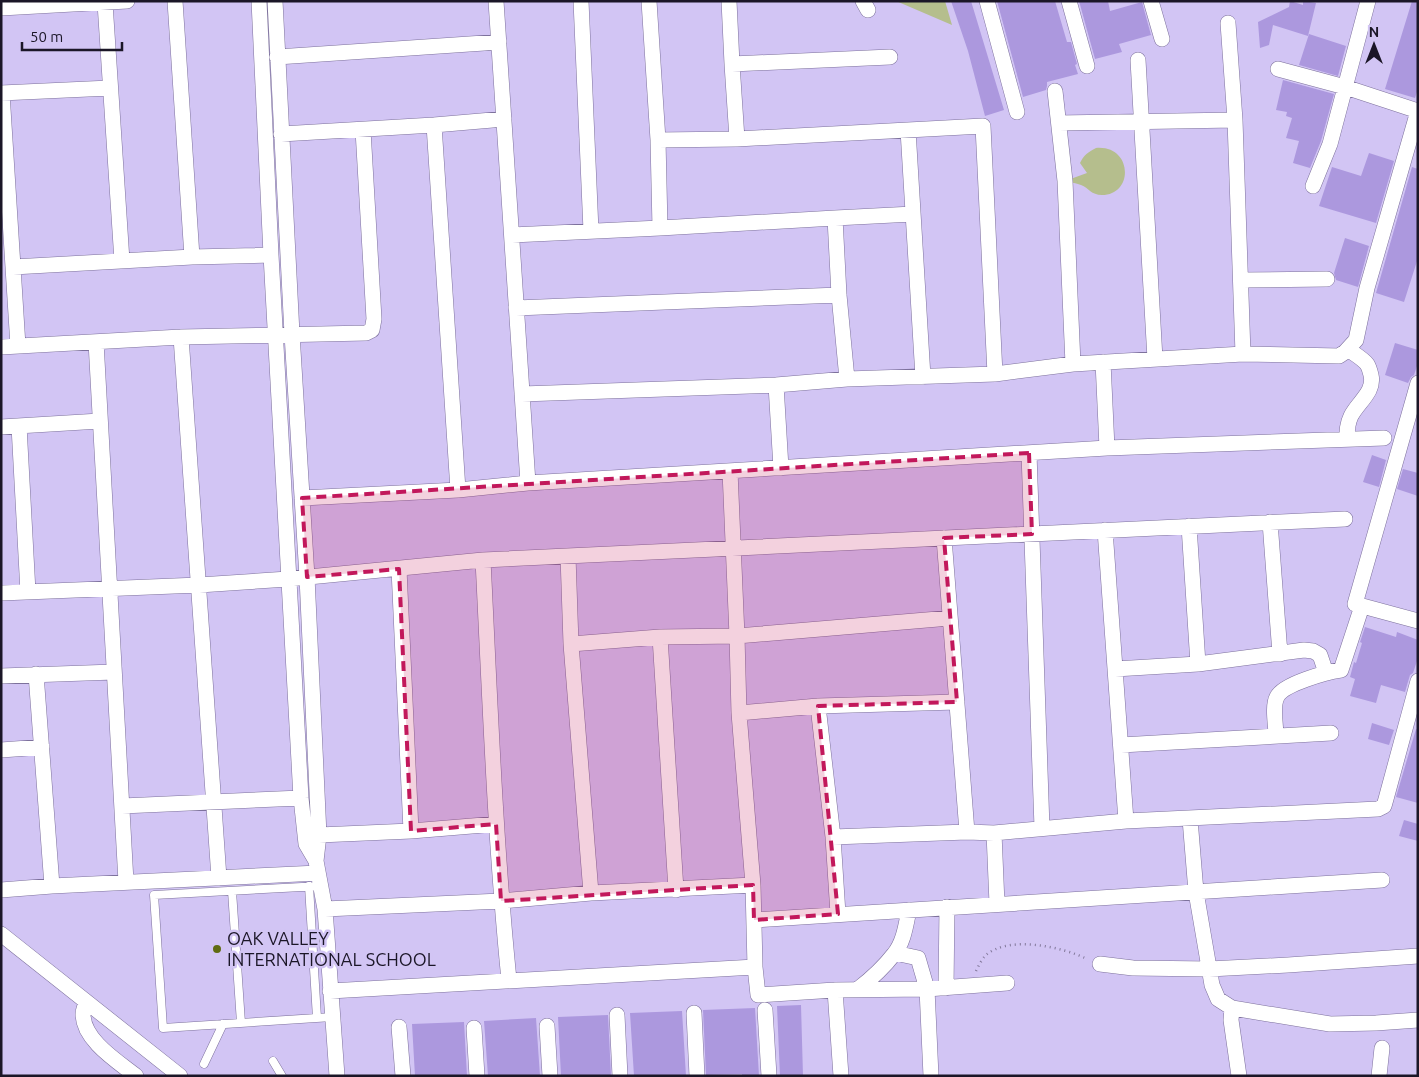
<svg xmlns="http://www.w3.org/2000/svg" width="1419" height="1077" font-family="Ubuntu,sans-serif">
<rect width="100%" height="100%" fill="#d2c5f4"/>
<!-- green -->
<path fill="#b5be8d" d="M896 1H945L952 25Z
M1096 148C1133 145 1134 195 1102 195 1091 195 1089 188 1081 185 1076 183 1070 182 1065 181L1087 173 1080 163C1084 155 1088 152 1096 148Z"/>
<!-- building -->
<path fill="#ac98de" d="M951 1H971L1004 110 985 116 968 51Z
M997 1H1055L1067 42H1071L1077 64 1075 65 1078 74 1047 82V86L1046 90 1023 97Z
M1079 1H1108L1110 11 1142 2 1151 35 1119 44 1122 52 1095 59Z
M1290 1 1303 5V1L1316 3 1308 36 1273 25 1269 45 1260 48 1258 22 1289 7Z
M1412 1H1418V89L1415 98 1385 89Z
M1309 34 1346 46 1338 76 1299 65Z
M1283 80 1334 94 1321 141 1310 168 1293 163 1299 141 1286 138 1292 118 1286 116 1287 112 1276 110Z
M1369 153 1394 161 1376 223 1319 206 1332 167 1361 176Z
M1412 167 1418 169V258L1404 302 1376 293Z
M1345 238 1369 246 1358 287 1336 280 1334 273Z
M1395 343 1418 350V363L1414 375 1411 377 1408 383 1385 375Z
M1372 455 1386 460 1379 487 1363 482Z
M1403 469 1418 473V496L1397 489Z
M1365 627 1396 637 1397 632 1418 640V658L1413 673 1410 675 1405 692 1381 685 1376 703 1350 696 1355 679 1350 677 1354 662 1356 663 1362 643 1360 642Z
M1372 723 1394 730 1389 745 1368 739Z
M1416 729 1418 730V803L1396 797Z
M1404 820 1418 824V841L1399 836Z
M801 1005 803 1076H780L777 1006Z
M755 1008 759 1076H742V1074L706 1075 703 1010Z
M682 1011 686 1076H634L630 1013Z
M608 1015 611 1076H561L558 1017Z
M536 1018 540 1076H488L484 1021Z
M464 1022 467 1076H415L412 1024Z"/>
<g fill="none" stroke-linecap="round" stroke-linejoin="round">
<defs>
<path id="service" d="M309 886 317 1018
M321 886 154 895 163 1028 332 1017
M232 891 241 1023
M273 1061 282 1076
M204 1064 223 1024"/>
<path id="minor" d="M175 1 192 257
M259 1 271 255 301 798 306 844 316 861
M275 1 292 334 307 577 319 835 316 861 325 909 337 1076
M496 1 528 483
M581 1 591 231
M649 1 658 140 660 228
M729 1 732 64
M863 1 868 10
M987 1 1017 112
M1069 1 1087 66
M1151 1 1162 39
M105 3 122 261
M1 8 127 1
M1228 23 1235 120 1243 354
M277 57 499 42
M1138 60 1155 359
M1278 69 1345 87 1418 111
M1055 91 1065 181 1073 364
M1 93 110 88
M2 93 18 346
M1059 123 1235 120
M434 125 458 490
M908 130 923 377
M281 134 434 125 504 119
M737 139 732 64 890 57
M658 140 737 139 983 126 995 374
M1313 186 1330 144 1368 1
M835 218 913 214
M512 235 660 228 835 218 839 295 847 379
M13 267 192 257 271 255
M1241 280 1327 279
M516 308 839 295
M181 337 219 878
M96 342 126 882
M1 347 181 337 366 333 372 330 374 319 363 130
M1103 362 1107 448
M1418 383 1355 604 1418 621
M776 385 781 468
M522 394 776 385 847 379 995 374 1073 364 1243 354 1339 356 1345 352 1356 340 1367 288 1418 111
M19 426 28 592
M1 427 100 421
M1347 439C1347 431 1347 424 1351 416 1358 402 1375 392 1371 375 1370 371 1369 367 1367 364 1362 358 1354 354 1348 349
M1029 453 1042 828
M730 471 737 636 739 713 753 885 755 967 758 995 835 990 927 989 1007 983
M302 498 458 490 528 483 1107 448 1384 438
M1270 522 1280 654
M1189 526 1198 664
M1105 530 1126 821
M944 538 967 832
M568 556 571 644 591 893
M483 560C490 700 495 841 509 980
M399 569 411 831
M1 593 199 585 288 579 483 560 1345 519
M660 637 676 890
M571 644 660 637 737 636 950 618
M1115 669 1198 664 1304 650 1313 651 1320 655 1326 673
M36 674 52 886
M1 676 114 672
M818 706 833 837 838 914
M739 713 818 706 957 702
M1276 736C1276 726 1272 706 1277 697 1283 684 1327 672 1341 670L1362 606
M1121 745 1331 733
M1 750 42 747
M122 806 301 798
M1190 819 1196 892 1212 985 1218 999 1232 1008 1330 1024 1376 1023 1418 1020
M994 833 997 904
M319 835 411 831 496 824
M833 837 967 832 994 833 1126 821 1378 809 1384 806 1386 799 1418 681
M1 890 52 886 318 873
M325 909 501 901 591 893 753 885
M754 920 1382 880
M1 934 180 1076
M895 953 918 958 927 989 931 1076
M1100 964 1133 968 1209 969 1288 965 1418 956
M946 988 947 907
M858 989C871 979 884 967 894 954 904 942 906 924 909 910
M835 990 841 1076
M330 991 755 967
M86 1002C85 1006 83 1010 83 1014 83 1040 117 1061 136 1076
M1232 1008 1231 1020 1239 1076
M765 1010 769 1076
M694 1013 697 1076
M617 1015 620 1076
M547 1026 550 1076
M399 1027 403 1076
M474 1028 477 1076
M1379 1076 1382 1048"/>
</defs>
<!-- service casing -->
<use href="#service" stroke="#7d719c" stroke-width="9"/>
<!-- minor casing -->
<use href="#minor" stroke="#7d719c" stroke-width="16"/>
<!-- path -->
<path stroke="#82789a" stroke-width="2.5" stroke-dasharray="1 4" stroke-linecap="butt" d="M976 971C979 965 982 959 986 955 1009 935 1063 947 1087 959"/>
<!-- service -->
<use href="#service" stroke="#fff" stroke-width="8"/>
<!-- minor -->
<use href="#minor" stroke="#fff" stroke-width="15"/>
</g>
<!-- marked area -->
<path fill="#c2185b" fill-opacity="0.2" stroke="#c2185b" stroke-width="4" stroke-dasharray="10 6" stroke-linejoin="round" d="M1029 453 1032 534 944 538 957 702 818 706 838 914 754 920 753 885 501 901 496 824 411 831 399 569 307 577 302 498Z"/>
<!-- markers -->
<circle fill="#606b12" stroke="#d2c5f4" stroke-width="2" cx="217" cy="949" r="5"/>
<g text-anchor="middle" stroke-width="5" stroke-linejoin="round" paint-order="stroke">
<!-- poi labels -->
<g font-size="18" fill="#1b1627" stroke="#d2c5f4" text-anchor="start">
<text x="227" y="945">OAK VALLEY<tspan x="227" dy="21">INTERNATIONAL SCHOOL</tspan></text>
</g>
</g>
<!-- border -->
<rect width="1419" height="1077" fill="none" stroke="#1b1627" stroke-width="5"/>
<!-- north arrow -->
<g transform="translate(1374 45)" stroke="#d2c5f4" stroke-width="4" paint-order="stroke">
<path d="M0-4L9 19L0 12L-9 19Z" fill="#1b1627"/>
<text y="-8" font-size="14" font-weight="bold" text-anchor="middle" fill="#1b1627">N</text>
</g>
<!-- scale -->
<path d="M22 42v8h100v-8" fill="none" stroke="#1b1627" stroke-width="2.5"/>
<text x="30" y="42" font-size="15" fill="#1b1627" stroke="#d2c5f4" stroke-width="4" paint-order="stroke">50 m</text>
</svg>
